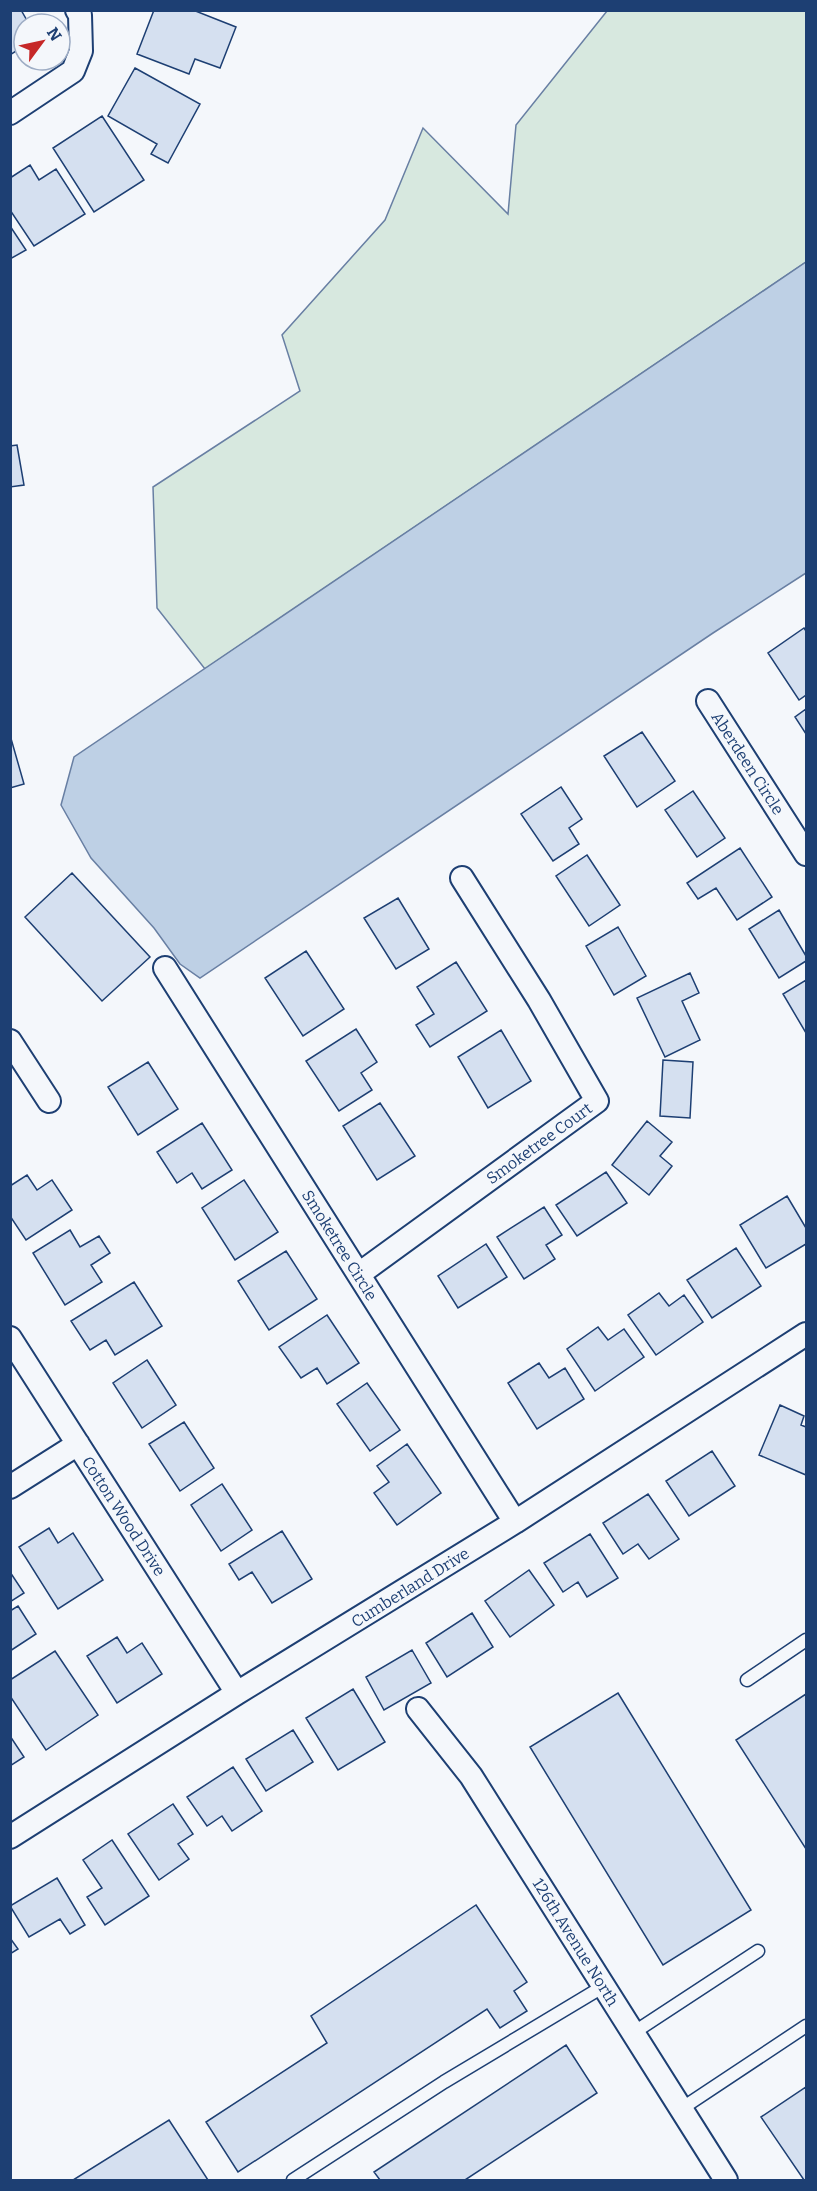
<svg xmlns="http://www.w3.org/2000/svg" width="817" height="2191" font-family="Bitter,serif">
<rect width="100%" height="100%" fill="#f4f7fb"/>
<!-- green -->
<path fill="#d7e8df" stroke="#687fa3" stroke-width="1.5" d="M607 11H806V262L205 669 157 608 153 487 300 391 282 335 385 220 423 128 508 214 516 125Z"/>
<!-- water -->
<path fill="#bed0e5" stroke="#687fa3" stroke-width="1.5" d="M806 262V573L713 633 200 978 180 964 154 928 91 858 61 805 74 757Z"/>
<!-- building -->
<path fill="#d5e0f0" stroke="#1d3f73" stroke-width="1.5" d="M10 10H21L29 24H24V46L10 55Z
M154 10H193L236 27 220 68 195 59 189 74 137 54Z
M135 68 200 104 168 163 151 154 157 144 108 116Z
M102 116 144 180 94 212 53 148Z
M30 165 39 180 56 169 85 214 34 246 10 210V178Z
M10 226 26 250 10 259Z
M17 445 24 485 10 487V446Z
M804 628 806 631V695L799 700 768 653Z
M806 709V734L795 717Z
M642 732 675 781 637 807 604 756Z
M10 735 24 784 10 788Z
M561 787 582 819 569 828 579 844 553 861 521 814Z
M693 791 725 838 697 857 665 810Z
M740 848 772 897 737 920 716 888 698 899 687 883Z
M587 855 620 905 589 926 556 876Z
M72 873 150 957 102 1001 25 917Z
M398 898 429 949 396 969 364 918Z
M779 910 806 956V961L779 978 749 929Z
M618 927 646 976 614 995 586 946Z
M306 951 344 1009 303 1036 265 978Z
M456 962 487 1011 430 1047 416 1025 434 1014 417 987Z
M690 973 699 993 682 1001 700 1040 665 1057 637 998Z
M806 980V1033L783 994Z
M356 1029 377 1062 361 1073 372 1090 339 1111 306 1061Z
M501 1030 531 1081 488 1108 458 1057Z
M663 1060 693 1062 690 1118 660 1116Z
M148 1062 178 1109 138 1135 108 1087Z
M380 1103 415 1156 377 1180 343 1126Z
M647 1121 672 1142 660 1156 672 1166 649 1195 612 1165Z
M202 1123 232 1170 202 1189 192 1173 177 1183 157 1152Z
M606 1172 627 1203 577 1236 556 1205Z
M27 1175 37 1190 52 1180 72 1210 26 1240 10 1216V1186Z
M244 1180 278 1232 235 1260 202 1208Z
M787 1196 806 1228V1244L766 1268 740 1225Z
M544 1207 562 1235 546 1245 555 1259 524 1279 497 1237Z
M70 1230 80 1247 99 1236 110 1253 91 1265 102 1282 65 1305 33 1253Z
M486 1244 507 1277 458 1308 438 1276Z
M736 1248 761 1286 712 1318 687 1280Z
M286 1251 317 1299 269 1330 238 1281Z
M134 1282 162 1326 115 1355 106 1340 90 1350 71 1321Z
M659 1293 669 1306 684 1295 703 1322 656 1355 628 1315Z
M327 1315 359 1363 327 1384 317 1368 301 1378 279 1347Z
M598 1327 608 1340 624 1329 644 1357 595 1391 567 1349Z
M147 1360 176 1405 142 1428 113 1383Z
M539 1363 549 1378 565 1368 584 1399 537 1429 508 1383Z
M367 1383 400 1430 370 1451 337 1404Z
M780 1405 804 1416 801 1425 806 1427V1475L759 1455Z
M184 1422 214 1468 180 1491 149 1444Z
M407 1444 441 1493 397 1525 374 1493 389 1482 377 1466Z
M712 1451 735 1486 689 1516 666 1481Z
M222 1484 252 1530 221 1551 191 1505Z
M648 1494 679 1539 649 1559 638 1544 623 1554 603 1523Z
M49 1528 58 1543 73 1533 103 1580 58 1609 19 1547Z
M282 1531 312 1579 272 1603 252 1572 239 1580 229 1564Z
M590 1534 618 1578 587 1597 578 1582 563 1592 544 1563Z
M529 1570 554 1605 510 1637 485 1601Z
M10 1572 24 1593 10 1602Z
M18 1606 36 1634 10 1651V1611Z
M472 1613 493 1647 447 1677 426 1643Z
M117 1637 127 1653 142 1643 162 1674 117 1703 87 1656Z
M412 1650 431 1683 384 1710 366 1677Z
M55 1651 98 1715 46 1750 10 1696V1680Z
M353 1689 385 1742 338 1770 306 1718Z
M618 1693 751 1910 663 1965 530 1747Z
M806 1694V1849L736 1740Z
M293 1730 313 1762 266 1791 246 1759Z
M10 1736 24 1757 10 1766Z
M233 1767 262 1811 232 1831 222 1816 207 1826 187 1797Z
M173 1804 193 1834 178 1844 189 1859 159 1880 128 1834Z
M112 1840 149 1896 105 1925 87 1897 102 1888 83 1860Z
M57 1878 85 1925 70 1934 60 1919 29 1937 10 1906Z
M476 1905 527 1982 514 1991 527 2011 500 2028 487 2009 238 2172 206 2122 327 2043 311 2016Z
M10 1938 18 1949 10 1954Z
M566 2045 597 2093 465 2180H380L374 2172Z
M806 2087V2180H804L761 2117Z
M169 2120 208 2180H73Z"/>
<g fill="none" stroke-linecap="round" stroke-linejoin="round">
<defs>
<path id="lane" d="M747 1680 806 1640
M633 2033 758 1951
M681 2109 806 2026
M293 2180 444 2082 604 1986"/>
<path id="street" d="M10 113 73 71 81 51 80 15 77 10
M708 701 806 854
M165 968 515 1522
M10 1041 49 1101
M359 1274 597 1101 539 1000 462 878
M10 1338 237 1693
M10 1487 78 1444
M418 1709 471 1776 726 2180
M10 1837 237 1693 515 1522 806 1334"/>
</defs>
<!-- lane casing -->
<use href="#lane" stroke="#1d3f73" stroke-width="15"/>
<!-- street casing -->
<use href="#street" stroke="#1d3f73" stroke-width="26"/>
<!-- lane -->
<use href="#lane" stroke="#f4f7fb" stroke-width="12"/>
<!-- street -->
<use href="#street" stroke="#f4f7fb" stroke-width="22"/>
</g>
<g text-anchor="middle" stroke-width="4.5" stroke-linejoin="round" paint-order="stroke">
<!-- street labels -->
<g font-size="16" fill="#1d3f73" stroke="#f4f7fb">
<text transform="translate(748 763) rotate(57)" y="6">Aberdeen Circle</text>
<text transform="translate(539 1143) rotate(-36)" y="6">Smoketree Court</text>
<text transform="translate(340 1245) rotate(58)" y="6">Smoketree Circle</text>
<text transform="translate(124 1516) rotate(57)" y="6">Cotton Wood Drive</text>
<text transform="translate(410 1587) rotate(-32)" y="6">Cumberland Drive</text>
<text transform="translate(576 1942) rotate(58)" y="6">126th Avenue North</text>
</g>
</g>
<!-- border -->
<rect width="817" height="2191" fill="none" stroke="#1d3f73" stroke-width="24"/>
<!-- north arrow -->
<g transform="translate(42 42) rotate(57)"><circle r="28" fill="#f4f7fb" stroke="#9eadc5" stroke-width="1.5"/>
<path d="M0-4.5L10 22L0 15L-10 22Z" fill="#c62828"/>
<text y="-9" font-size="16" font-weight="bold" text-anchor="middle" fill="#1d3f73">N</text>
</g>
</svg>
